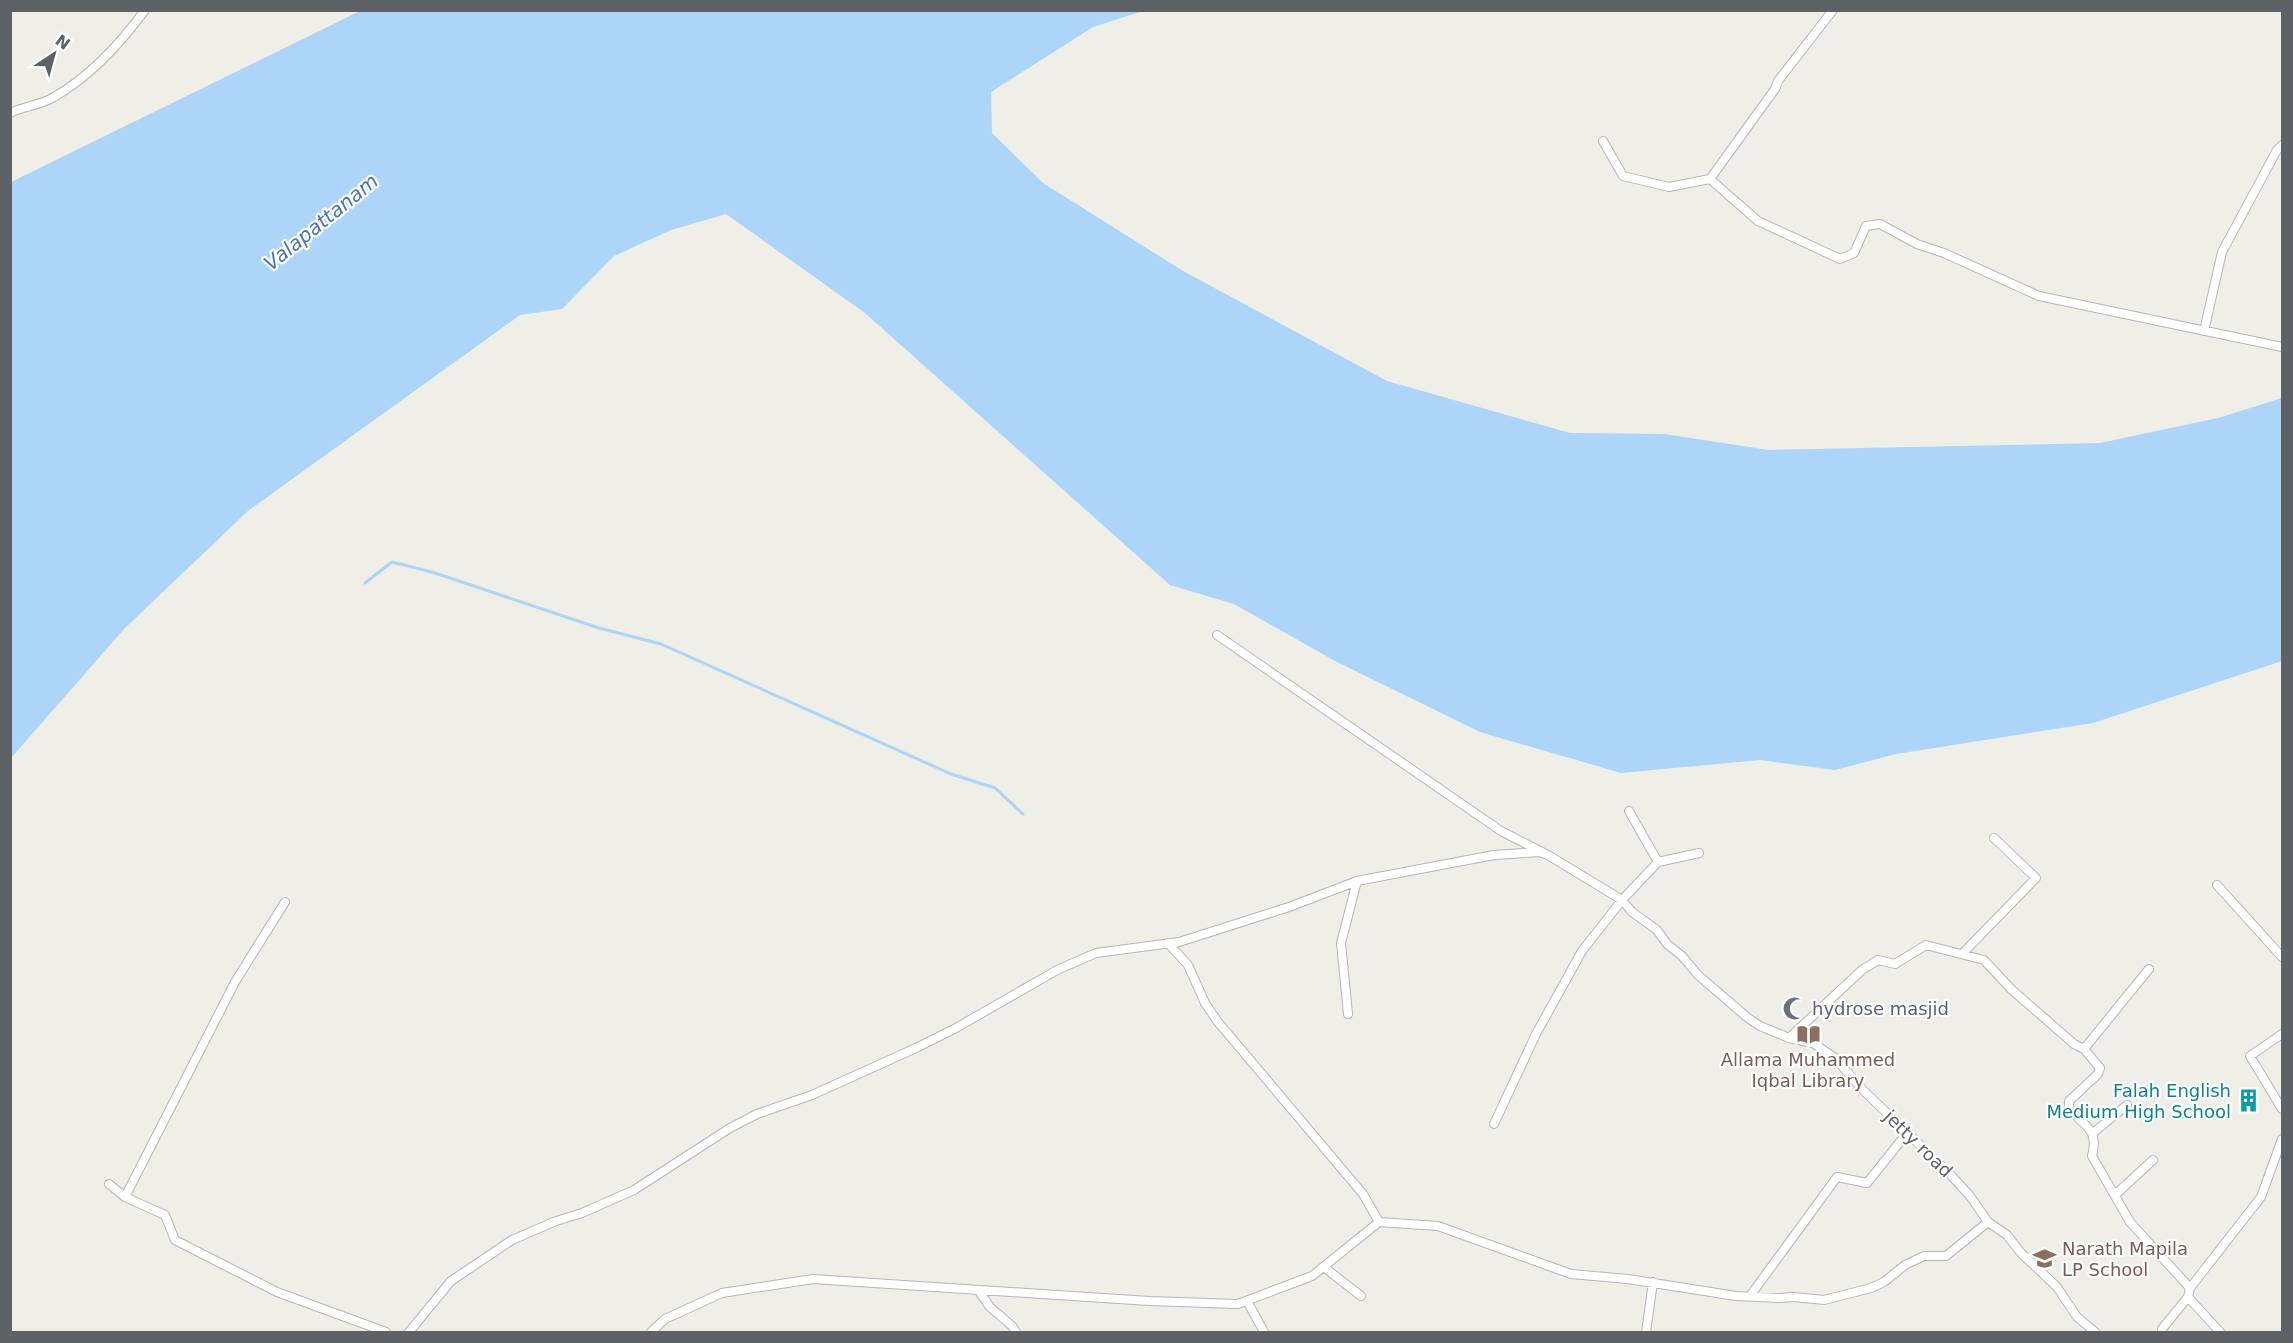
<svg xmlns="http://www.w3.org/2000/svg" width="2293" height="1343" font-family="'DejaVu Sans',sans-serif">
<rect width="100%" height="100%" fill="#efeee7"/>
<!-- water -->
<path fill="#add4f9" d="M360 11H1143L1093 27 991 92 992 133 1043 183 1183 271 1387 381 1570 433 1664 434 1769 450 2100 443 2218 418 2282 398V661L2093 723 1896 754 1835 770 1760 760 1621 773 1480 732 1335 661 1234 604 1170 585 865 313 726 214 671 230 614 256 562 309 520 315 249 510 125 628 11 758V182Z"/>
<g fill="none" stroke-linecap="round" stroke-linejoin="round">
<!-- stream -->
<path stroke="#add4f9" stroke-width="3" d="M365 583 392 562 432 572 599 628 661 644 951 774 995 788 1023 814"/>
<defs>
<path id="street" d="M10 113C24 106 42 105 54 97 91 76 120 44 145 10
M1603 141 1623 176 1669 187 1710 179 1775 89 1778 81 1833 10
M1710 179 1758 221 1840 259 1854 253 1866 226 1880 224 1917 244 1944 253 2039 296 2282 347
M2204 331 2222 252 2277 150 2282 145
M1217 635 1501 831 1548 855 1622 900 1632 912 1657 930 1667 944 1682 956 1698 975 1748 1018 1760 1026 1789 1038 1813 1043 1835 1058 1864 1091 1948 1172 1970 1196 1988 1222 2007 1235 2021 1253 2057 1287 2077 1317 2095 1332
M1629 811 1658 862
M2217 885 2282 957
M1168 943 1188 965 1205 1003 1218 1022 1363 1194 1379 1222
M1963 953 2036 878 1994 838
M1348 1014 1341 943 1357 881
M2282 1034 2250 1056 2282 1109
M1789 1038 1862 970 1878 960 1895 964 1926 945 1984 960 2011 989 2074 1044 2084 1049 2100 1068 2098 1074 2069 1101V1108C2085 1128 2099 1128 2092 1156L2130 1222 2190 1288 2188 1297 2220 1332
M2084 1049 2149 969
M1494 1124 1536 1034 1582 951 1622 900 1658 862 1699 853
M2093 1133 2127 1105
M109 1184 125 1197 165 1215 175 1240 277 1292 386 1332
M2115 1195 2153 1160
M125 1197 235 982 285 902
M1324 1267 1361 1296
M2190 1288 2261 1197 2282 1139
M978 1290 990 1307 1012 1326 1016 1332
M1750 1296 1837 1177 1867 1183 1908 1132
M1247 1301 1264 1332
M2162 1329 2188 1297
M409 1332 451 1281 512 1240 556 1221 582 1213 634 1190 730 1128 757 1114 812 1095 916 1048 956 1028 1057 970 1096 953 1179 942 1289 907 1357 881 1494 855 1539 852 1548 855
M651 1332 665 1319 722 1293 813 1279 1149 1301 1238 1304 1312 1276 1379 1222 1438 1226 1571 1274 1628 1279 1736 1296 1779 1298 1794 1297 1824 1300 1871 1288 1884 1282 1905 1265 1924 1256H1946L1988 1222
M1646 1332 1653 1282"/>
</defs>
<!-- street casing -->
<use href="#street" stroke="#b4b6ba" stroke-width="10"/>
<!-- street -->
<use href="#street" stroke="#fff" stroke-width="8"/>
</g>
<!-- icons -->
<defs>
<symbol id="mosque-bare" viewBox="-9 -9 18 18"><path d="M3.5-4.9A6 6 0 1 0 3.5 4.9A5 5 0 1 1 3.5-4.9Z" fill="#6b7280" stroke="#fff" stroke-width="2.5" paint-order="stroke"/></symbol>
<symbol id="library-bare" viewBox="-9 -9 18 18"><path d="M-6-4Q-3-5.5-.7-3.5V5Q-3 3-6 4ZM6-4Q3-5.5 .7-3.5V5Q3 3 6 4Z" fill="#8d6e63" stroke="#fff" stroke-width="2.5" paint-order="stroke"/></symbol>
<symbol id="building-bare" viewBox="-9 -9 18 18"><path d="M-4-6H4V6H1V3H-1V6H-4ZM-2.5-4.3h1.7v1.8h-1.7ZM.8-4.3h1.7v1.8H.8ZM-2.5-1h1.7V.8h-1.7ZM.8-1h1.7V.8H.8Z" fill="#0f9aa8" stroke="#fff" stroke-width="2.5" paint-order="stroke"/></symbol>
<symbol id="school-bare" viewBox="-9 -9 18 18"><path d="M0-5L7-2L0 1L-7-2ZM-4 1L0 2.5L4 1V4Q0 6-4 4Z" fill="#8d6e63" stroke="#fff" stroke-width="2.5" paint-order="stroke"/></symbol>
</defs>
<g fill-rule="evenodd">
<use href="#mosque-bare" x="1778" y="992" width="33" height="33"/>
<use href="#library-bare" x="1792" y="1018" width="33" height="33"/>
<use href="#building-bare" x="2232" y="1084" width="33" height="33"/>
<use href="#school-bare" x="2028" y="1242" width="33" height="33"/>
</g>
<g text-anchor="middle" stroke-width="4.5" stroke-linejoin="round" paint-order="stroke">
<!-- worship labels -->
<g font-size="18" fill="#5b616d" stroke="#fff" text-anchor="start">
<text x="1812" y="1015">hydrose masjid</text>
</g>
<!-- education labels -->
<g font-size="18" fill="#785e54" stroke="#fff">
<text x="1808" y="1066">Allama Muhammed<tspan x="1808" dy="21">Iqbal Library</tspan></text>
<text x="2062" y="1255" text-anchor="start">Narath Mapila<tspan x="2062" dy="21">LP School</tspan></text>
</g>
<!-- culture labels -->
<g font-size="18" fill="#0d838f" stroke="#fff" text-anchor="end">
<text x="2231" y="1097">Falah English<tspan x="2231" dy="21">Medium High School</tspan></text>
</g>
<!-- street labels -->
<g font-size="18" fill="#5e6166" stroke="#fff">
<text transform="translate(1918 1144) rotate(44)" y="6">jetty road</text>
</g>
<!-- water labels -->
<g font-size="20" font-style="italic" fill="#4a74ab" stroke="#fff">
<text transform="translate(321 222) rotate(-39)" y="7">Valapattanam</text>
</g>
</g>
<!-- border -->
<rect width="2293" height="1343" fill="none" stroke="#5e6166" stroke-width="24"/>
<!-- north arrow -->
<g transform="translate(54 54) rotate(36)" stroke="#ffffff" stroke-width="4.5" paint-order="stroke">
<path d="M0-4.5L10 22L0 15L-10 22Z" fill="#5e6166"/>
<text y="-9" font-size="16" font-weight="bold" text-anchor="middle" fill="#5e6166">N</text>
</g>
</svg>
